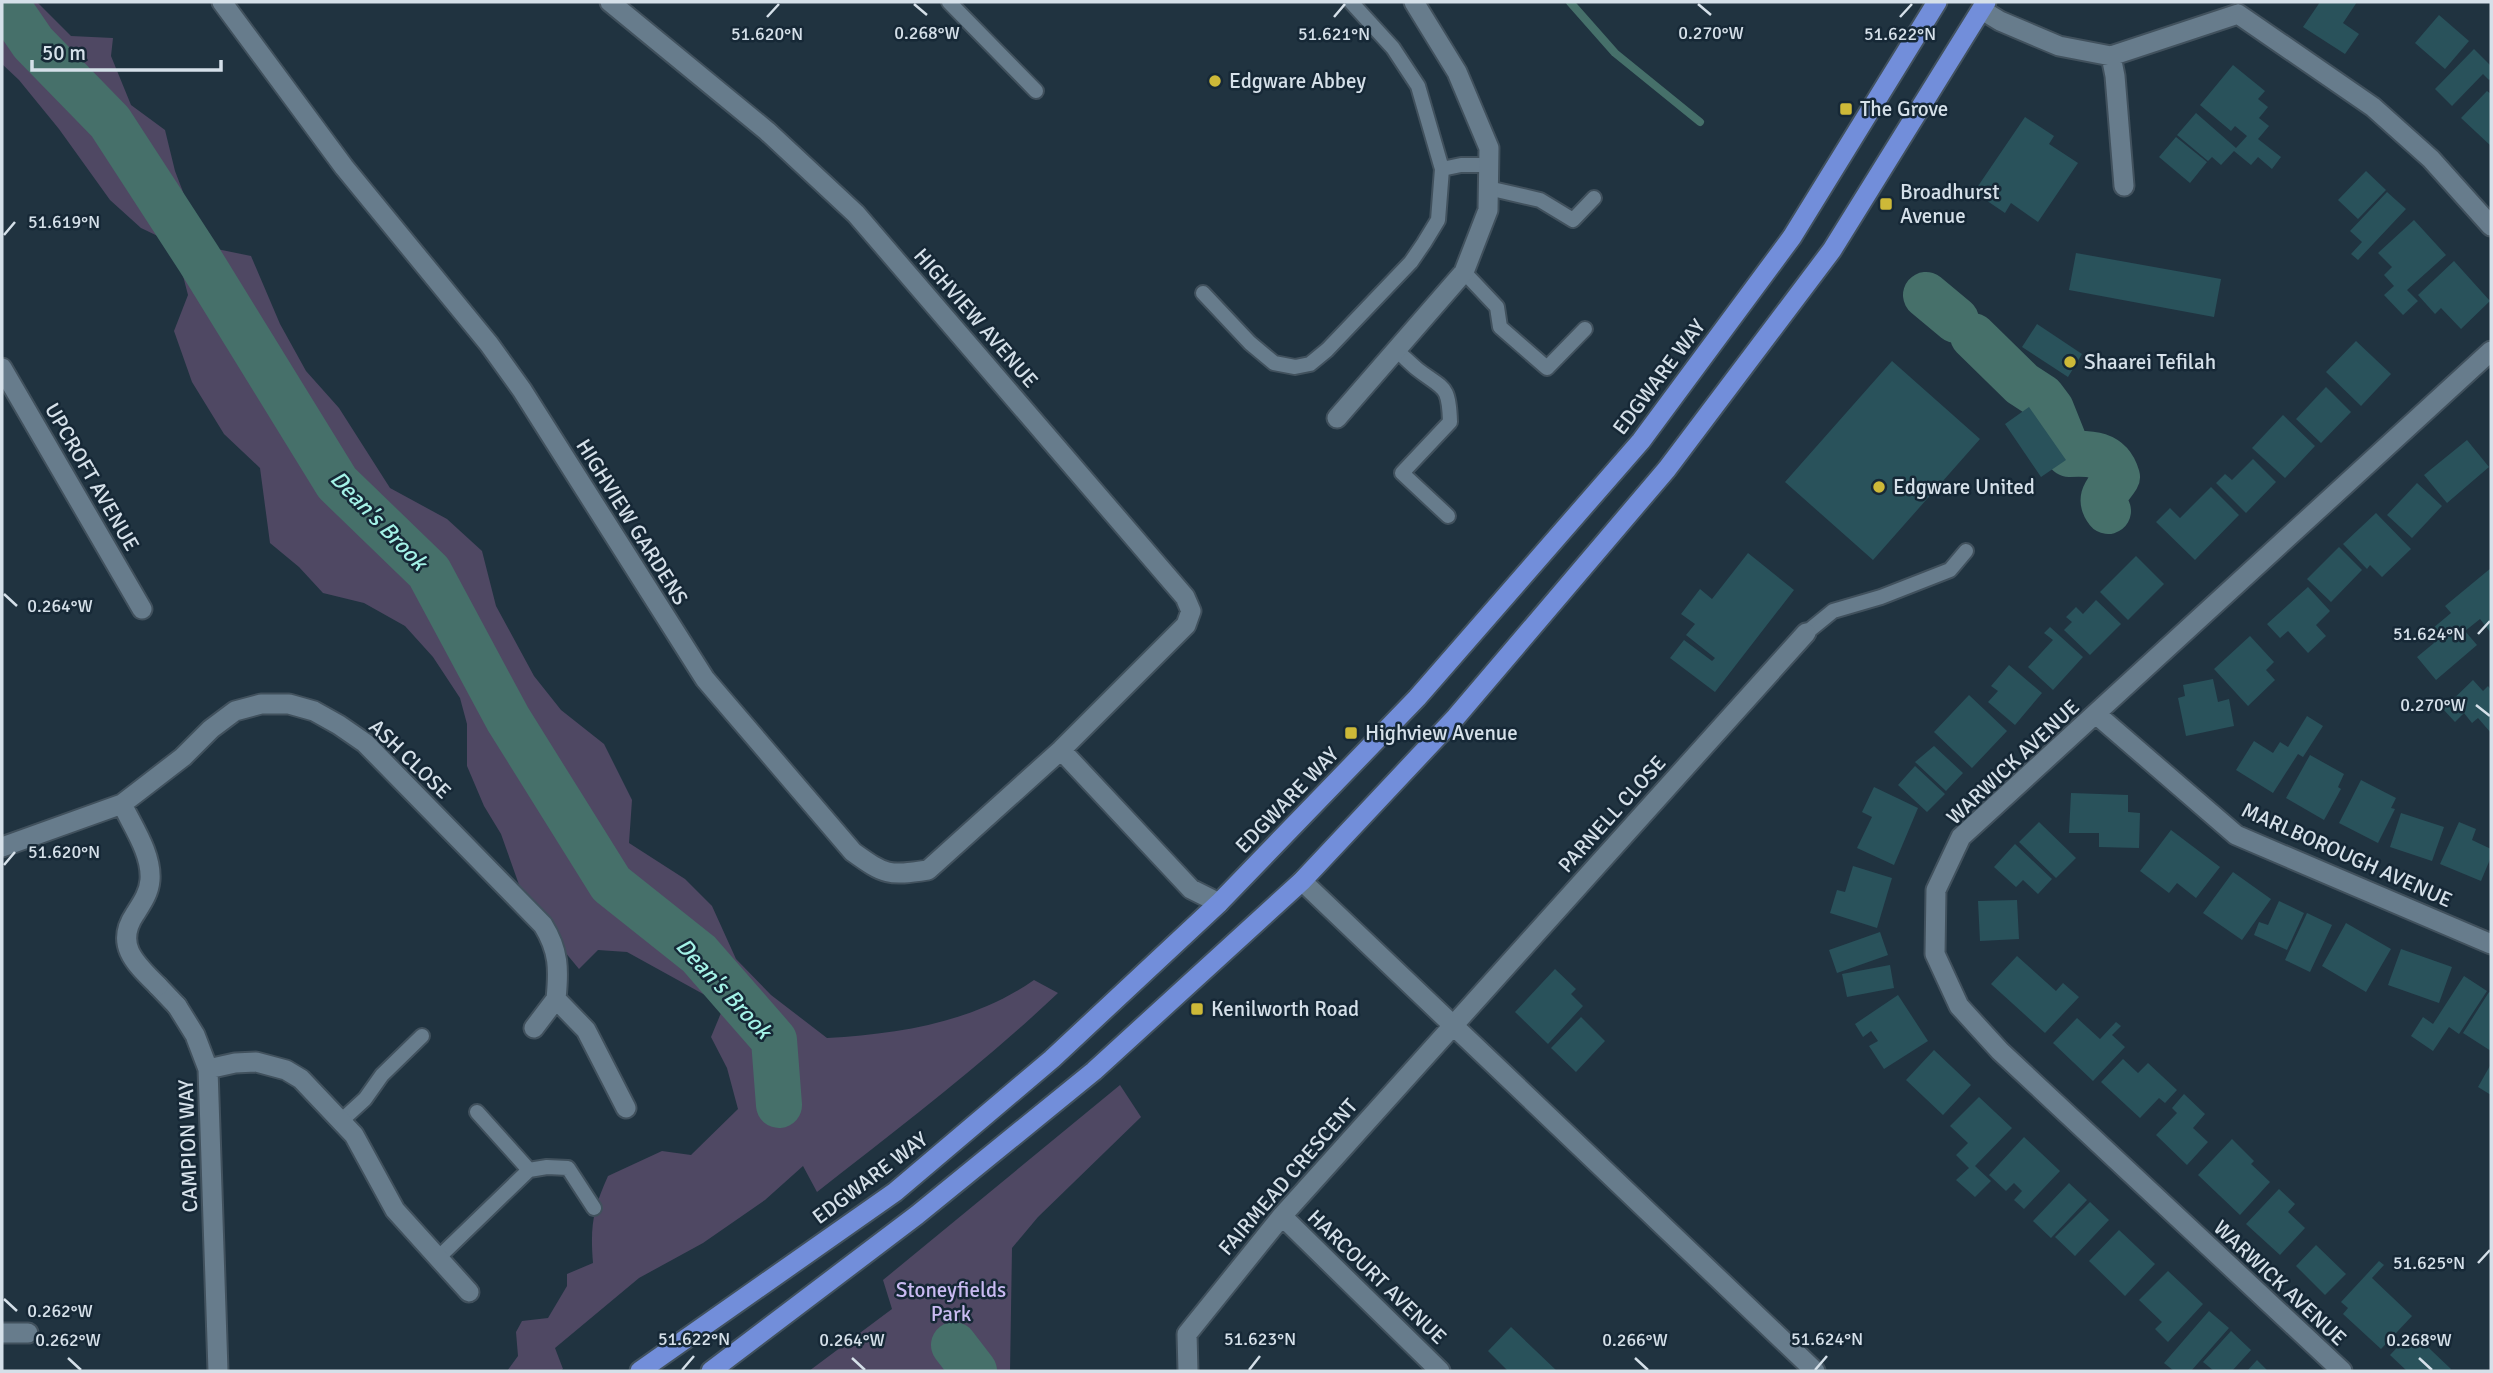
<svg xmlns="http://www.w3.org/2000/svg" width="2493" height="1373" font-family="Signika,sans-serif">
<rect width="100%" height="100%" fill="#203340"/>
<!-- green -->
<path fill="#4f4863" d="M2 2H37L71 36 113 38 111 56 131 105 165 130 175 171 193 218 164 239 141 228 110 200 59 129 19 80 2 64Z
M212 248 251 256 280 324 306 371 339 408 390 488 447 519 482 551 496 606 534 676 561 710 604 744 632 800 629 843 685 879 712 906 736 959 771 995 827 1038C900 1034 974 1022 1034 980L1058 993C982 1065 899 1128 817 1192L803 1166 765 1200 703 1243 639 1278 555 1348 563 1369 560 1371H507L518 1356 516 1332 522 1321 548 1318 567 1286V1274L593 1263C590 1226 593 1209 608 1176L662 1151 691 1155 738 1109 727 1068 711 1037 721 1013 714 1000 627 952 598 950 579 969 555 940 554 925 523 896 501 834 484 806 467 766V724L460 698 433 657 405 626 364 603 323 593 299 567 270 543 260 468 224 434 192 382 174 331 188 295 181 268Z
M1120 1085 1141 1117 1038 1217 1012 1248 1010 1371H809L892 1309 883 1280Z"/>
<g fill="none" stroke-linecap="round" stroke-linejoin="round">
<!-- stream -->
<path stroke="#46706a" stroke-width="8" d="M1570 2 1615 53 1700 122"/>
<!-- river -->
<path stroke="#46706a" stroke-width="46" d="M5 2 33 43 110 122 199 259 337 483 429 572 508 719 611 884 699 954 774 1040 779 1105
M1926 295 1956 320
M1973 336 2022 384 2042 397 2051 409 2069 454C2090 453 2110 453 2117 477 2109 490 2097 497 2108 511
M954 1345 974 1371"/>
</g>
<!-- building -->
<path fill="#29525b" d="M2320 2H2357L2343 23 2359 34 2345 54 2303 27Z
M2439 15 2469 41 2445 69 2415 43Z
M2474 49 2491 66V78L2489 80 2483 74 2452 106 2435 89Z
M2233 65 2265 91 2258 99 2268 107 2259 118 2269 126 2258 139 2281 157 2272 169 2258 157 2251 165 2234 151 2221 165 2212 157 2208 161 2177 135 2196 113 2236 148 2247 136 2235 126 2231 131 2200 105Z
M2487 91 2491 94V146L2461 118Z
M2025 117 2054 136 2049 144 2078 163 2038 222 2011 203 2005 213 1974 192Z
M2176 137 2207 162 2190 183 2159 157Z
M2366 171 2386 190 2358 219 2338 200Z
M2387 192 2406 209 2358 260 2351 254 2362 242 2350 231Z
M2414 220 2446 255 2407 290 2418 301 2403 315 2384 295 2394 286 2384 275 2392 267 2378 253Z
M2076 253 2221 279 2214 317 2069 290Z
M2454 261 2490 301 2461 329 2441 308 2435 314 2418 295Z
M2037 324 2082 354 2068 377 2022 347Z
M2356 341 2391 374 2361 406 2326 372Z
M1892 361 1980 439 1873 560 1785 482Z
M2326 387 2351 412 2321 443 2296 419Z
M2029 407 2066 460 2041 477 2005 424Z
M2283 415 2315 446 2285 478 2252 448Z
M2467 440 2489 467 2447 503 2424 475Z
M2253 459 2276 482 2246 513 2216 483 2225 474 2232 480Z
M2417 483 2442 506 2412 538 2387 515Z
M2211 487 2239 515 2195 560 2156 522 2170 508 2180 518Z
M2376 513 2411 549 2382 577 2370 565 2367 569 2343 544Z
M2339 547 2362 570 2331 602 2307 579Z
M1748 553 1794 590 1715 692 1670 658 1684 640 1712 661 1715 658 1686 635 1695 624 1681 614 1700 589 1712 599Z
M2136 556 2164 584 2128 620 2100 592Z
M2491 568V633L2480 619 2465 631 2477 645 2436 680 2417 657 2434 643 2426 634 2451 613 2445 606Z
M2308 587 2330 611 2316 625 2326 636 2308 653 2288 631 2280 638 2267 624Z
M2096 600 2121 624 2090 655 2064 630 2072 622 2066 617 2076 607 2083 614Z
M2050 627 2083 657 2053 690 2028 667 2053 640 2044 633Z
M2250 636 2274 662 2266 670 2275 680 2248 706 2214 669Z
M2009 665 2042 693 2015 725 1988 702 1998 691 1991 686Z
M2213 679 2218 702 2229 699 2234 726 2186 736 2178 698 2185 696 2183 685Z
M2473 680 2483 691 2488 686 2491 690V733L2478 718 2472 723 2464 713 2455 722 2443 709Z
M1969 695 2007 731 1972 768 1934 732Z
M2307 716 2323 726 2303 757 2298 754 2273 793 2236 770 2254 741 2273 753 2280 742 2288 747Z
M1934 746 1963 773 1946 791 1915 762Z
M2310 755 2344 774 2338 787 2341 789 2324 820 2286 798Z
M1915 766 1945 794 1927 812 1898 785Z
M2361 780 2396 798 2391 808 2395 809 2378 843 2339 823Z
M1874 787 1918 808 1894 865 1857 848 1872 817 1862 812Z
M2071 793 2128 795V812L2140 813 2139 848 2099 847V833H2069Z
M2401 813 2444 827 2432 861 2390 847Z
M2039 822 2076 858 2056 878 2019 842Z
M2459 822 2476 829 2472 840 2491 849V857L2481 881 2440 864Z
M2171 830 2220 867 2196 898 2177 883 2169 893 2140 871Z
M2015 844 2052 879 2038 894 2023 880 2016 887 1994 867Z
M1853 866 1892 878 1877 928 1830 913 1837 890 1845 892Z
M2233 872 2271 899 2242 940 2203 913Z
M2017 900 2019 939 1980 941 1978 901Z
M2279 901 2304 913 2287 950 2254 935 2259 922 2268 925Z
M2307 913 2332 925 2310 972 2285 960Z
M2346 923 2391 949 2366 992 2322 966Z
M1880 932 1888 955 1837 973 1829 950Z
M2401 949 2452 967 2439 1003 2388 985Z
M2017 956 2056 991 2063 983 2079 997 2045 1033 1991 984Z
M1890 965 1894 988 1847 997 1842 974Z
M1555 969 1576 989 1571 994 1583 1006 1548 1044 1515 1012Z
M2464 976 2487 991 2459 1034 2449 1027 2433 1051 2411 1036 2423 1017 2433 1024Z
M2489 992 2491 993V1051L2463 1033Z
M1898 995 1928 1041 1884 1069 1869 1046 1878 1041 1871 1031 1863 1037 1855 1024Z
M1581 1017 1605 1041 1576 1072 1551 1048Z
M2077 1018 2100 1039 2116 1022 2121 1026 2112 1035 2125 1047 2093 1081 2053 1043Z
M1934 1050 1971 1085 1943 1115 1906 1080Z
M2123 1059 2138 1073 2148 1063 2177 1090 2165 1103 2159 1098 2140 1118 2101 1082Z
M2491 1064V1095L2478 1087Z
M2184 1094 2205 1114 2193 1128 2208 1142 2187 1165 2156 1135 2177 1113 2172 1108Z
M1979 1097 2012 1128 1975 1166 1991 1181 1975 1197 1956 1180 1969 1168 1956 1155 1968 1143 1950 1126Z
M2024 1137 2060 1171 2024 1209 2014 1200 2022 1191 2014 1183 2006 1191 1989 1175Z
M2232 1139 2254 1161 2251 1164 2270 1182 2240 1215 2198 1175Z
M2069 1183 2087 1200 2051 1238 2033 1221Z
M2279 1189 2295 1204 2288 1212 2305 1228 2280 1255 2246 1224Z
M2090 1202 2109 1220 2075 1256 2055 1237Z
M2119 1230 2155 1264 2125 1296 2089 1261Z
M2316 1245 2346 1274 2325 1295 2296 1266Z
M2379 1261 2384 1265 2372 1278 2412 1316 2381 1349 2343 1314 2348 1308 2341 1302Z
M2168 1271 2203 1304 2168 1342 2155 1329 2162 1322 2139 1300Z
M2209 1311 2229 1328 2191 1371H2174L2164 1363Z
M1511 1327 1557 1371H1508L1488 1351Z
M2231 1331 2251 1350 2232 1371H2214L2203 1362Z
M2412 1332 2451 1369 2449 1371H2407L2390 1355Z
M2257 1360 2268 1371H2247Z"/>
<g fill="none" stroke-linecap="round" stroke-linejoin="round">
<defs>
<path id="service" d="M949 2 1036 91
M1351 2 1393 48 1418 86 1442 169
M1488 188 1540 200 1573 220 1594 198
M1464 272 1497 307 1500 327 1547 368 1585 329
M1203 293 1250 343 1274 363 1295 367 1310 364 1327 350 1411 262 1424 243 1438 220 1442 169 1461 165H1488
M1396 350C1403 356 1410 363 1417 369 1444 390 1449 384 1450 422L1402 473 1448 516
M1806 633 1833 611 1881 597 1950 570 1966 551
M477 1112 529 1170
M341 1121 365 1099 382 1075 422 1036
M438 1258 529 1170 547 1167 568 1168 594 1208"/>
<path id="pedestrian" d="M158 986 177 1006"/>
<path id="minor" d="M222 2 344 167 489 344 522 390 705 679 853 852C885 875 888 876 928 870L1061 750 1186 625 1191 611 1185 597 856 214 767 131 610 2
M1982 10 2000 21 2059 46 2111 56 2238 14
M2238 14 2373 107 2431 159 2491 226
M2111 56 2115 76 2124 186
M2 368 142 609
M1337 418 1464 272 1488 210 1489 148 1457 72 1414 2
M2096 714 2236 835 2491 944
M1061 750 1191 889 1219 903
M122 804C133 827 152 854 150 880 149 893 142 903 135 914 114 945 136 964 158 986
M2 847 122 804 183 757 211 729 235 711 261 704H289L314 711 339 725 365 743 543 925C559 951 559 969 556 999L586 1030 626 1108
M1302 881 1815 1371
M177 1006 195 1035 208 1069 218 1371
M534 1028 556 999
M208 1069 235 1063 256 1062 286 1070 301 1079 354 1135 395 1210 469 1292
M1282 1216 1440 1371
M2 1333H28
M1188 1371 1187 1334 1282 1216 1806 633
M2342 1371 2000 1051 1959 1006 1935 954 1936 890 1961 837 2491 351"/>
<path id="trunk" d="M640 1371 895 1192 1052 1059 1219 903 1417 698 1641 441 1792 237 1937 2
M711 1371 917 1215 1094 1071 1302 881 1456 717 1667 469 1832 250 1986 2"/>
</defs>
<!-- service casing -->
<use href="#service" stroke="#41515d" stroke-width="18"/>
<!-- pedestrian casing -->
<use href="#pedestrian" stroke="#41515d" stroke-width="23"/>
<!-- minor casing -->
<use href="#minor" stroke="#41515d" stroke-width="23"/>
<!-- trunk casing -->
<use href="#trunk" stroke="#41515d" stroke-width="23"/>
<!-- service -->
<use href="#service" stroke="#677c8c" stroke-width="14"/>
<!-- pedestrian -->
<use href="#pedestrian" stroke="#677c8c" stroke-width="19"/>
<!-- minor -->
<use href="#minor" stroke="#677c8c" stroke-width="19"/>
<!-- trunk -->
<use href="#trunk" stroke="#728eda" stroke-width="19"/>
</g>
<!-- ticks -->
<path fill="none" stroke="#d5e0e9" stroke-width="2.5" d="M914 4 927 15M1698 4 1711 15M767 17 779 4M1334 17 1345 4M1900 17 1912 4M4 235 15 222M4 594 17 606M2478 634 2490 621M2476 705 2490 716M4 865 15 852M2478 1263 2490 1250M4 1299 17 1311M68 1358 81 1370M852 1358 865 1370M1635 1358 1648 1370M2419 1358 2432 1370M682 1370 694 1356M1249 1370 1260 1356M1815 1370 1827 1356"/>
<!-- markers -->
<g fill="#cdb938" stroke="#162836" stroke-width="2.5">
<circle cx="1215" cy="81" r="7"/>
<rect x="1839" y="102" width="14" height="14" rx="3.5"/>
<rect x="1879" y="197" width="14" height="14" rx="3.5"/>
<circle cx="2070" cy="362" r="7"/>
<circle cx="1879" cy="487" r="7"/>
<rect x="1344" y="726" width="14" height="14" rx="3.5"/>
<rect x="1190" y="1002" width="14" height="14" rx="3.5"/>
</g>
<g text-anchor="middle" stroke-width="5" stroke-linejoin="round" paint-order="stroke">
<!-- poi labels -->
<g font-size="21" fill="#d5e0e9" stroke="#162836" text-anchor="start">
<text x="1229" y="88">Edgware Abbey</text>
<text x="1860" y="116">The Grove</text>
<text x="1900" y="199">Broadhurst<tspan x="1900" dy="24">Avenue</tspan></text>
<text x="2084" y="369">Shaarei Tefilah</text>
<text x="1893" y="494">Edgware United</text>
<text x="1365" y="740">Highview Avenue</text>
<text x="1211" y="1016">Kenilworth Road</text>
</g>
<!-- street labels -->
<g font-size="21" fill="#d5e0e9" stroke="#162836">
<text transform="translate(976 318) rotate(49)" y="7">HIGHVIEW AVENUE</text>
<text transform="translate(1659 377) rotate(-53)" y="7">EDGWARE WAY</text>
<text transform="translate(92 477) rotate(60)" y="7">UPCROFT AVENUE</text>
<text transform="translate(632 522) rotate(58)" y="7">HIGHVIEW GARDENS</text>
<text transform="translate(410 759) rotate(44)" y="7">ASH CLOSE</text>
<text transform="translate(2013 762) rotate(-43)" y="7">WARWICK AVENUE</text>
<text transform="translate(1287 800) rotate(-46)" y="7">EDGWARE WAY</text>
<text transform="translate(1612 814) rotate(-48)" y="7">PARNELL CLOSE</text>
<text transform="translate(2347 855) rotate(24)" y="7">MARLBOROUGH AVENUE</text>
<text transform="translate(188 1146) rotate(-92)" y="7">CAMPION WAY</text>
<text transform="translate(1288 1177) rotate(-49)" y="7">FAIRMEAD CRESCENT</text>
<text transform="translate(870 1178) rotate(-37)" y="7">EDGWARE WAY</text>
<text transform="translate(1377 1277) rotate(44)" y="7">HARCOURT AVENUE</text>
<text transform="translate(2280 1283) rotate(43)" y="7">WARWICK AVENUE</text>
</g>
<!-- park labels -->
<g font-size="21" fill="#c9baf1" stroke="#162836">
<text x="951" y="1297">Stoneyfields<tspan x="951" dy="24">Park</tspan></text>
</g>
<!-- water labels -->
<g font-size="23" font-style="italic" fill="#a4f2e7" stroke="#162836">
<text transform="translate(379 520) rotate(46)" y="8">Dean's Brook</text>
<text transform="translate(724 988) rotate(47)" y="8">Dean's Brook</text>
</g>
</g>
<g font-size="18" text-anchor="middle" fill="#d5e0e9" stroke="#162836" stroke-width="5" stroke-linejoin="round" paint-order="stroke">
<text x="927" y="39">0.268°W</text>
<text x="1711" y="39">0.270°W</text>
<text x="767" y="40">51.620°N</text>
<text x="1334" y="40">51.621°N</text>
<text x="1900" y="40">51.622°N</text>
<text x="64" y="228">51.619°N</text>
<text x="60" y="612">0.264°W</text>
<text x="2429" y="640">51.624°N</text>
<text x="2433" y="711">0.270°W</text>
<text x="64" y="858">51.620°N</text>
<text x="2429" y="1269">51.625°N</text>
<text x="60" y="1317">0.262°W</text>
<text x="694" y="1345">51.622°N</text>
<text x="1260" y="1345">51.623°N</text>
<text x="1827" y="1345">51.624°N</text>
<text x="68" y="1346">0.262°W</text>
<text x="852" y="1346">0.264°W</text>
<text x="1635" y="1346">0.266°W</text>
<text x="2419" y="1346">0.268°W</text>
</g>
<!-- border -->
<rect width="2493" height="1373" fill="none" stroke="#d5e0e9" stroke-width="7"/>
<!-- scale -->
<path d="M32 60v10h189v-10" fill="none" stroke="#d5e0e9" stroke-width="3.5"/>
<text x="42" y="60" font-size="21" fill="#d5e0e9" stroke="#162836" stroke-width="5" paint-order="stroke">50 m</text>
</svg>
